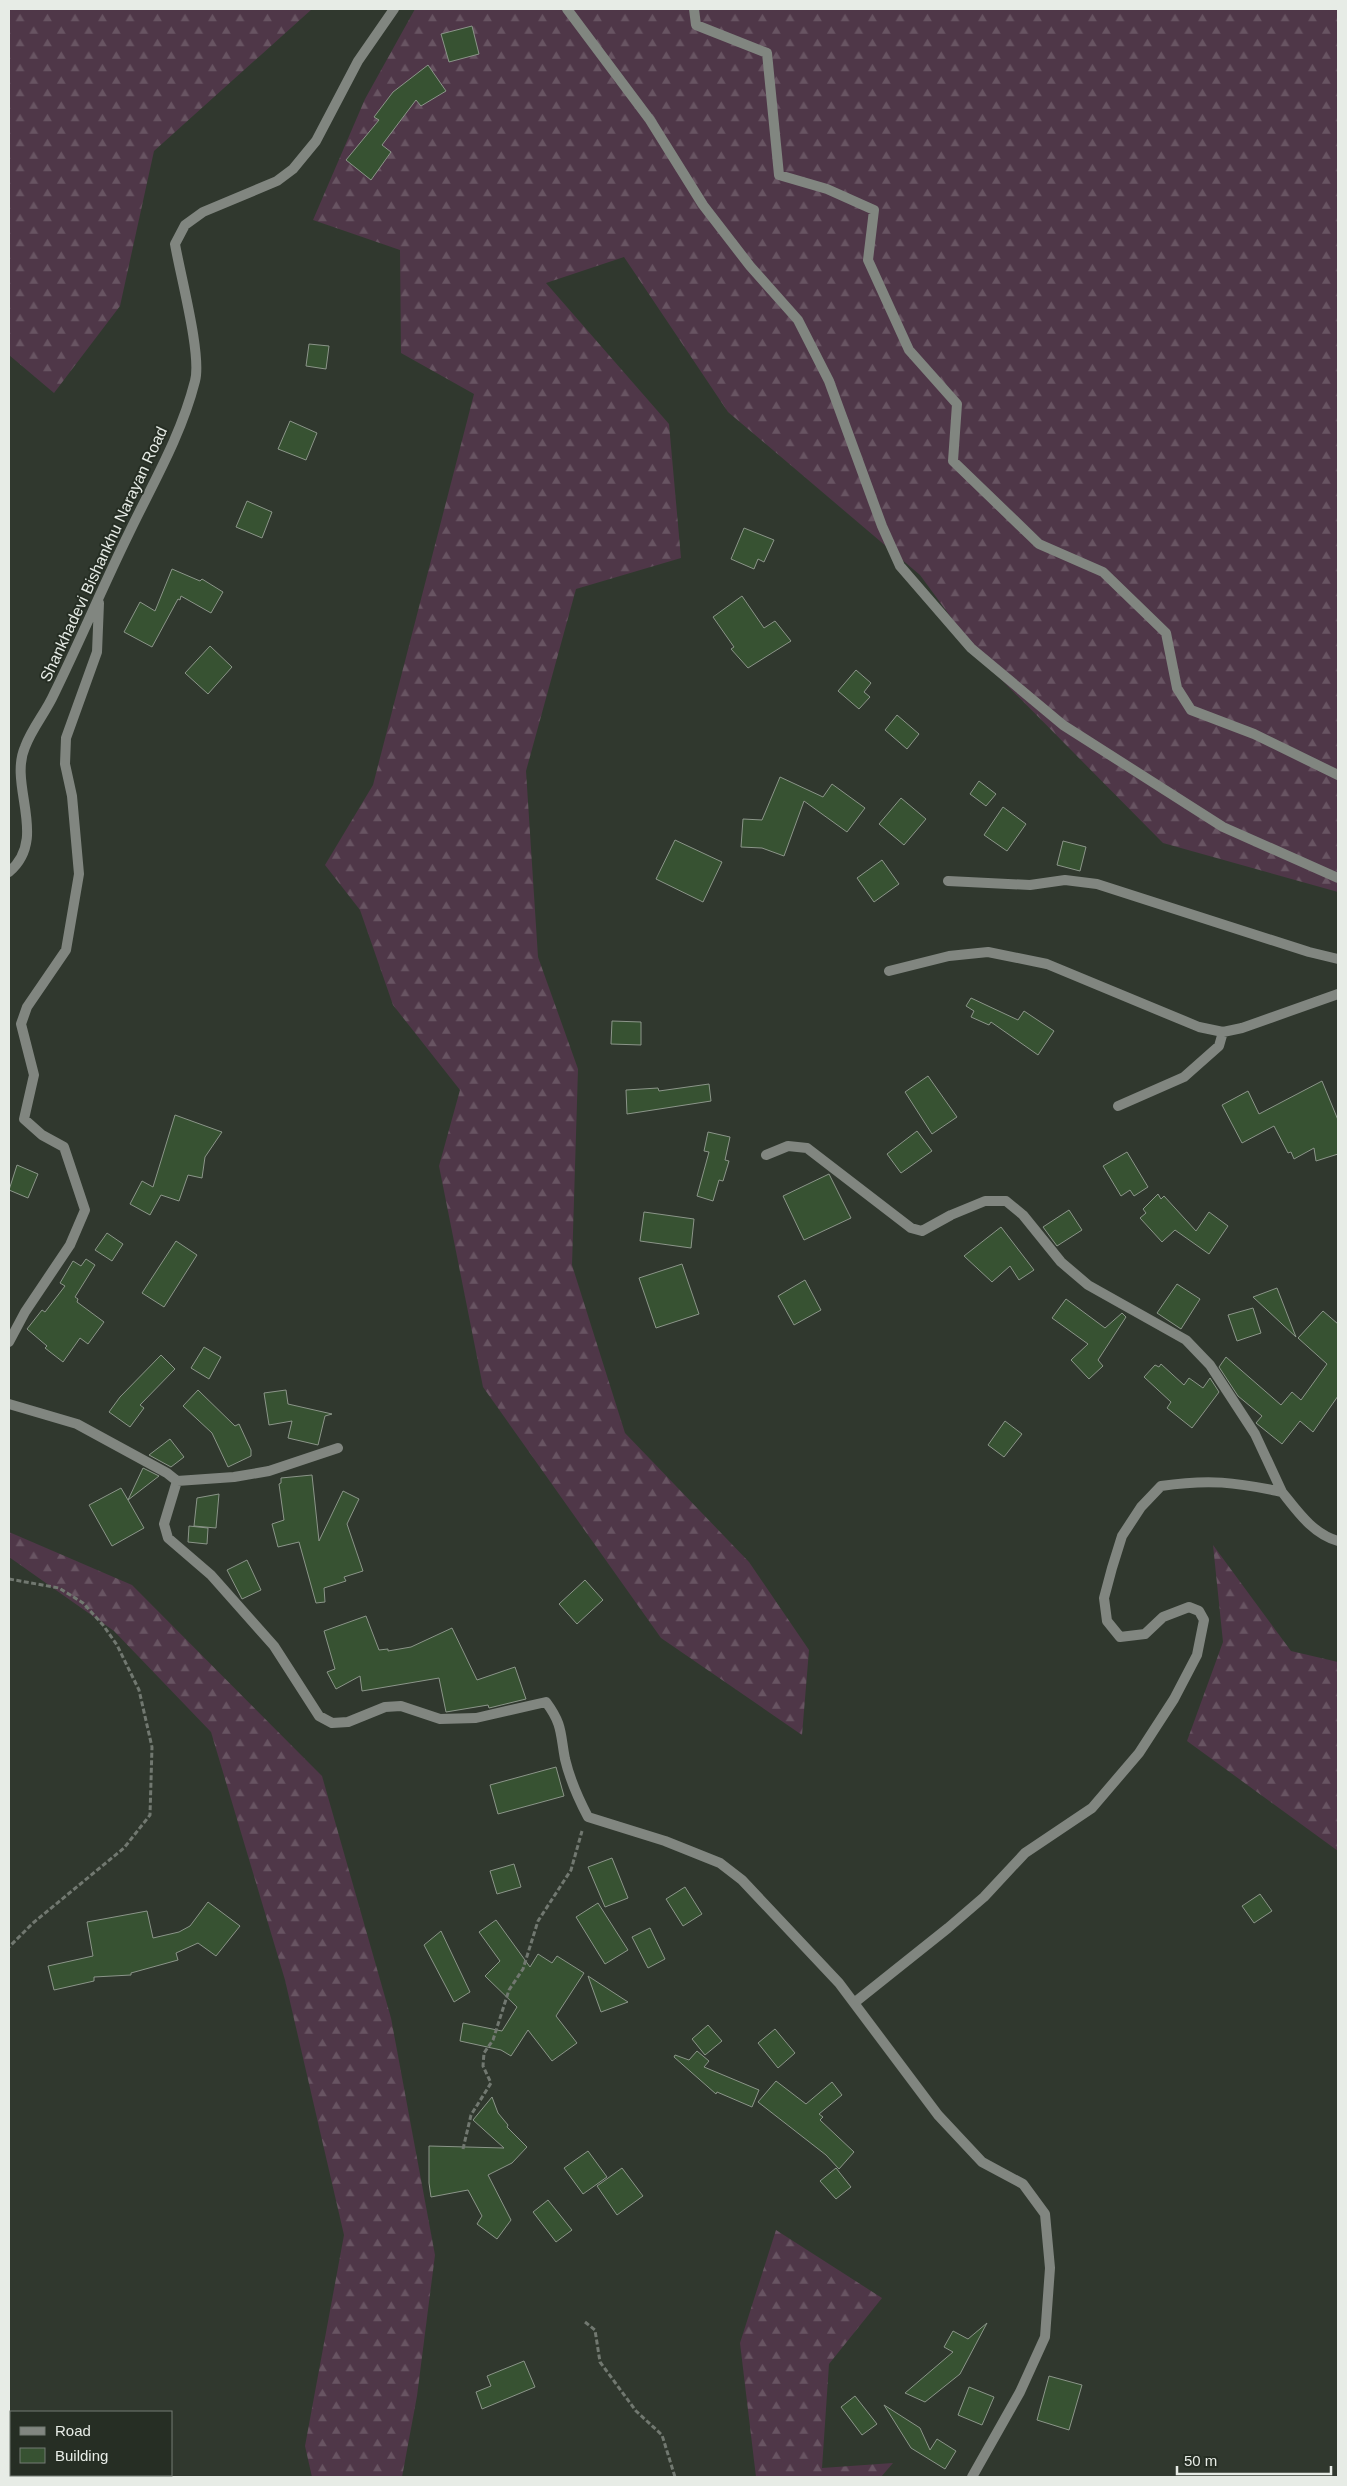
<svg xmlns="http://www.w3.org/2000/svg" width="1347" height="2486" font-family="Arial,sans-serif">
<defs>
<pattern id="forest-firs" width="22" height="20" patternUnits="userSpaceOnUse" patternTransform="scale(1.25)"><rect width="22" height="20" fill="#4f3748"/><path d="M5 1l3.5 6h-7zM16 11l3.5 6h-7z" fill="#685462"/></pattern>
</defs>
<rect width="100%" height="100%" fill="#30382e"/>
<!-- forest -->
<path fill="url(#forest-firs)" d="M9 9H312L154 151 120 306 54 393 9 355Z
M415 9H1338V892L1163 843 983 661 920 575 728 412 624 257 546 283 669 424 681 558 576 589 526 771 538 957 578 1069 572 1265 625 1433 749 1562 809 1650 802 1735 661 1638 483 1387 439 1166 460 1090 393 1005 360 910 325 865 373 785 474 394 401 353 400 250 313 220 365 99Z
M9 1532 132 1585 322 1776 391 2018 435 2255 417 2396 402 2477H312L305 2446 344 2235 285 1980 211 1732 114 1631 9 1557Z
M1213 1545 1291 1651 1338 1662V1851L1187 1741 1223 1642Z
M776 2230 882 2298 829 2364 822 2468 893 2463 881 2477H756L740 2343Z"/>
<!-- building -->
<path fill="#375232" stroke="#8b9589" d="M472 26 479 54 449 62 441 34Z
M428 65 446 91 421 106 416 100 382 145 391 152 371 180 346 160 379 120 374 117 393 92Z
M309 344 329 346 326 369 306 366Z
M290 421 317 433 306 460 278 449Z
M247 501 272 512 262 538 236 527Z
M744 528 774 540 764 562 758 559 754 569 731 559Z
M172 569 200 581 202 579 223 592 211 613 181 596 180 600 178 599 152 647 124 632 140 602 155 611Z
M742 596 764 628 775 621 791 641 748 668 731 649 734 647 713 617Z
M210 646 232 667 208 694 185 673Z
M856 670 871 683 864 692 870 697 859 709 838 691Z
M897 715 919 734 907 749 885 730Z
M780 777 823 797 832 784 865 808 847 832 804 801 784 856 762 848 741 847 743 819 762 820Z
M979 781 996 794 986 806 970 794Z
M901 798 926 819 904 845 879 824Z
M1003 807 1026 824 1007 851 984 835Z
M675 840 722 862 703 902 656 879Z
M1063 841 1086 847 1080 871 1057 865Z
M882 860 899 884 874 902 857 878Z
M971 998 1018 1020 1024 1011 1054 1031 1038 1055 991 1022 989 1025 971 1017 974 1011 966 1006Z
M612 1021 641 1022V1045L611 1044Z
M928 1076 957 1117 932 1134 905 1092Z
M1322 1081 1338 1120V1154L1316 1161 1314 1148 1294 1159 1291 1152 1288 1153 1274 1126 1242 1143 1222 1105 1248 1091 1259 1114Z
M709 1084 711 1101 627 1114 626 1090 658 1088 659 1091Z
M175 1115 222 1132 205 1157 202 1178 188 1175 179 1201 161 1195 150 1215 130 1204 142 1181 153 1187Z
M917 1131 932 1151 901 1173 887 1154Z
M708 1132 730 1137 725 1160 729 1161 723 1181 719 1180 713 1201 697 1196 709 1152 704 1151Z
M1127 1152 1148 1187 1134 1196 1130 1190 1121 1196 1103 1166Z
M17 1165 38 1174 28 1198 9 1190Z
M829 1174 851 1218 804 1240 783 1196Z
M1158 1194 1161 1199 1164 1196 1196 1231 1209 1212 1228 1226 1209 1254 1175 1230 1162 1242 1140 1218 1146 1213 1143 1209Z
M1069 1210 1082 1230 1057 1246 1043 1227Z
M644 1212 694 1219 691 1248 640 1241Z
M1001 1227 1034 1270 1019 1280 1010 1266 992 1282 964 1256Z
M107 1233 123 1244 112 1261 95 1250Z
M176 1241 197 1255 164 1307 142 1293Z
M86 1259 95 1265 75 1297 78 1299 77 1302 104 1322 88 1344 80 1338 63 1362 45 1348 47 1346 27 1329 42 1310 45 1312 65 1286 60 1283 73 1261 81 1266Z
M682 1264 699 1314 656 1328 639 1278Z
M805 1280 821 1310 794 1325 778 1296Z
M1177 1284 1200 1299 1181 1329 1157 1313Z
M1277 1288 1296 1337 1253 1297Z
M1066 1299 1105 1328 1122 1313 1126 1317 1098 1360 1103 1366 1089 1379 1071 1360 1088 1344 1052 1318Z
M1253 1308 1261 1333 1237 1341 1228 1315Z
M1323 1311 1338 1324V1396L1313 1432 1300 1421 1282 1444 1256 1423 1262 1416 1238 1396 1219 1367 1226 1357 1281 1405 1292 1392 1301 1400 1327 1364 1298 1338Z
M204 1347 221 1357 209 1379 191 1368Z
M161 1355 175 1369 140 1405 144 1408 130 1427 109 1412 120 1397Z
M1161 1364 1184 1385 1189 1378 1203 1388 1210 1378 1219 1392 1192 1428 1167 1408 1171 1402 1144 1377 1155 1365 1159 1367Z
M198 1390 235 1426 239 1424 251 1450V1456L228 1467 212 1433 183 1406Z
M286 1390 288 1404 332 1414 325 1416 318 1445 288 1438 292 1421 269 1425 264 1393Z
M1005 1421 1022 1434 1004 1457 988 1445Z
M170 1439 184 1457 171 1467 149 1455Z
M143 1468 159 1476 128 1500 144 1528 112 1546 89 1505 121 1488 128 1500Z
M312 1475 319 1541 343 1491 359 1499 347 1524 363 1571 344 1577 346 1581 324 1588 325 1602 316 1603 299 1542 278 1547 272 1524 284 1520 279 1484 281 1483V1478Z
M219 1494 216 1528 194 1526 197 1498Z
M189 1526 208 1528 207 1544 188 1542Z
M247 1560 261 1590 242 1599 227 1570Z
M585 1580 603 1600 577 1624 559 1604Z
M366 1616 379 1650 388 1649V1651L411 1647 452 1628 477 1680 515 1667 526 1699 489 1708 488 1705 446 1712 439 1678 362 1691 360 1676 336 1689 327 1672 335 1669 324 1631Z
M556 1767 564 1796 498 1814 490 1785Z
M612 1858 628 1898 605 1907 588 1867Z
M514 1864 521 1887 497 1894 490 1871Z
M685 1887 702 1914 683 1926 666 1899Z
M1260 1894 1272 1911 1254 1923 1242 1906Z
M208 1902 240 1926 216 1956 198 1943 176 1953 178 1960 131 1973V1975L94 1977V1981L54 1990 48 1966 93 1956 87 1922 147 1911 153 1938 179 1932 190 1926Z
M598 1903 628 1950 605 1964 576 1917Z
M496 1920 530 1967 538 1954 552 1963 557 1956 584 1973 556 2016 577 2043 552 2061 528 2030 511 2056 501 2050 460 2041 463 2023 502 2031 517 2007 485 1976 500 1961 479 1932Z
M650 1928 665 1959 648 1968 632 1937Z
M441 1931 470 1992 454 2002 424 1945Z
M588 1976 628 2002 601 2012Z
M708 2025 722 2041 705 2055 692 2039Z
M775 2029 795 2053 778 2068 758 2043Z
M697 2051 709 2061 704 2067 759 2090 752 2107 717 2092 716 2094 674 2057 675 2055 689 2060Z
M776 2081 806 2104 832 2082 842 2095 819 2114 823 2117 820 2120 854 2152 839 2169 826 2155 758 2102Z
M492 2097 498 2113 508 2125 507 2127 527 2147 512 2163 488 2175 511 2220 497 2239 477 2224 482 2216 468 2190 431 2197 429 2183V2146L504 2148 473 2120Z
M588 2151 607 2177 583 2194 564 2168Z
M622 2168 643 2196 617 2215 597 2186Z
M836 2168 851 2187 836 2199 820 2181Z
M548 2200 572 2230 556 2242 533 2212Z
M987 2323 960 2374 925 2402 905 2393 953 2352 944 2347 953 2331 968 2339Z
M524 2361 535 2387 482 2409 476 2392 491 2386 487 2376Z
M1049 2376 1082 2385 1069 2430 1037 2420Z
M969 2387 994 2397 982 2425 958 2415Z
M855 2396 877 2424 862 2435 841 2407Z
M884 2405 920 2428 930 2450 937 2439 956 2451 945 2469 911 2448Z"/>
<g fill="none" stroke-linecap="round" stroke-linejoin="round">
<!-- path -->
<path stroke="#717870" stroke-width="3" stroke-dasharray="5 2.5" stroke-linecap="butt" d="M9 1579 59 1588 83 1603 103 1625 117 1645 139 1690 152 1747 150 1815 124 1848 33 1923 9 1947
M463 2149 471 2115 491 2083 483 2066 484 2053 493 2040 509 1990 523 1969 538 1921 571 1870 582 1831
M585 2322 595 2330 600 2362 636 2411 662 2435 675 2477"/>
<!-- minor -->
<path stroke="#818680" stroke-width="10" d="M567 9 650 120 703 205 750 266 798 320 829 381 882 526 900 566 971 648 1063 725 1223 827 1338 878
M694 9 696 25 767 53 779 175 827 189 874 210 868 260 909 350 957 404 953 461 1039 544 1103 572 1166 633 1177 688 1191 710 1254 734 1338 775
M9 872C49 838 8 786 25 747 32 728 46 712 54 694 80 641 103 586 129 533 153 483 181 436 195 381 202 355 180 274 175 244L185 225 203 212 277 181 293 169 316 141 358 61 394 9
M948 881 1030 885 1065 880 1097 884 1309 952 1338 959
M889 971 949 956 988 952 1047 964 1199 1027 1223 1032 1242 1028 1338 994
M1118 1106 1184 1077 1219 1046 1223 1032
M766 1155 788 1146 807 1148 911 1228 922 1231 951 1215 985 1201H1006L1023 1215 1061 1262 1088 1285 1186 1340 1210 1365 1255 1434 1282 1492
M9 1342 25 1312 70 1245 85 1210 64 1147 42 1135 24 1119 34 1075 21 1024 27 1007 66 950 79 874 72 796 65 764 66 738 97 652 99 603
M9 1404 77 1424 167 1473 177 1481 164 1524 168 1538 211 1575 274 1646 319 1716 332 1723 348 1722 385 1707 401 1706 440 1719 476 1718 546 1702C563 1725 560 1733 565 1759 570 1780 578 1798 588 1817L665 1841 720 1863 742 1880 839 1983 938 2115 982 2162 1023 2184 1045 2214 1050 2268 1045 2337 1020 2392 972 2477
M177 1481 234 1477 269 1471 338 1448
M854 2003 948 1928 984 1897 1025 1853 1092 1808 1139 1753 1174 1699 1197 1655 1204 1620 1199 1611 1189 1607 1163 1617 1145 1634 1120 1637 1107 1621 1104 1598 1112 1568 1122 1536 1141 1507 1161 1486C1209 1479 1235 1482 1282 1492 1298 1512 1313 1534 1338 1541"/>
</g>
<g text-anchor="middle" stroke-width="4" stroke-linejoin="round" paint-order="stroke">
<!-- street labels -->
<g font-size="16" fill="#e7ece6" stroke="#262e24">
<text transform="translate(103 554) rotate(-65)" y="6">Shankhadevi Bishankhu Narayan Road</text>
</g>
</g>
<!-- border -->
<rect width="1347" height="2486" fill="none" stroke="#e7ece6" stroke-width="20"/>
<!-- legend -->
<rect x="10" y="2411" width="162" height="65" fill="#262e24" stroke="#737a72"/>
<rect x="20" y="2427" width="25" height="8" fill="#818680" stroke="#737a72"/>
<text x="55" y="2436" font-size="15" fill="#e7ece6">Road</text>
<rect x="20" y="2448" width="25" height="15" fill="#375232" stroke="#737a72"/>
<text x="55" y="2461" font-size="15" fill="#e7ece6">Building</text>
<!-- scale -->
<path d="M1177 2466v8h154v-8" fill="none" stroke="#e7ece6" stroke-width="2.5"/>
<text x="1184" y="2466" font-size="15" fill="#e7ece6" stroke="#262e24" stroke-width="4" paint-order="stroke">50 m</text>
</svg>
